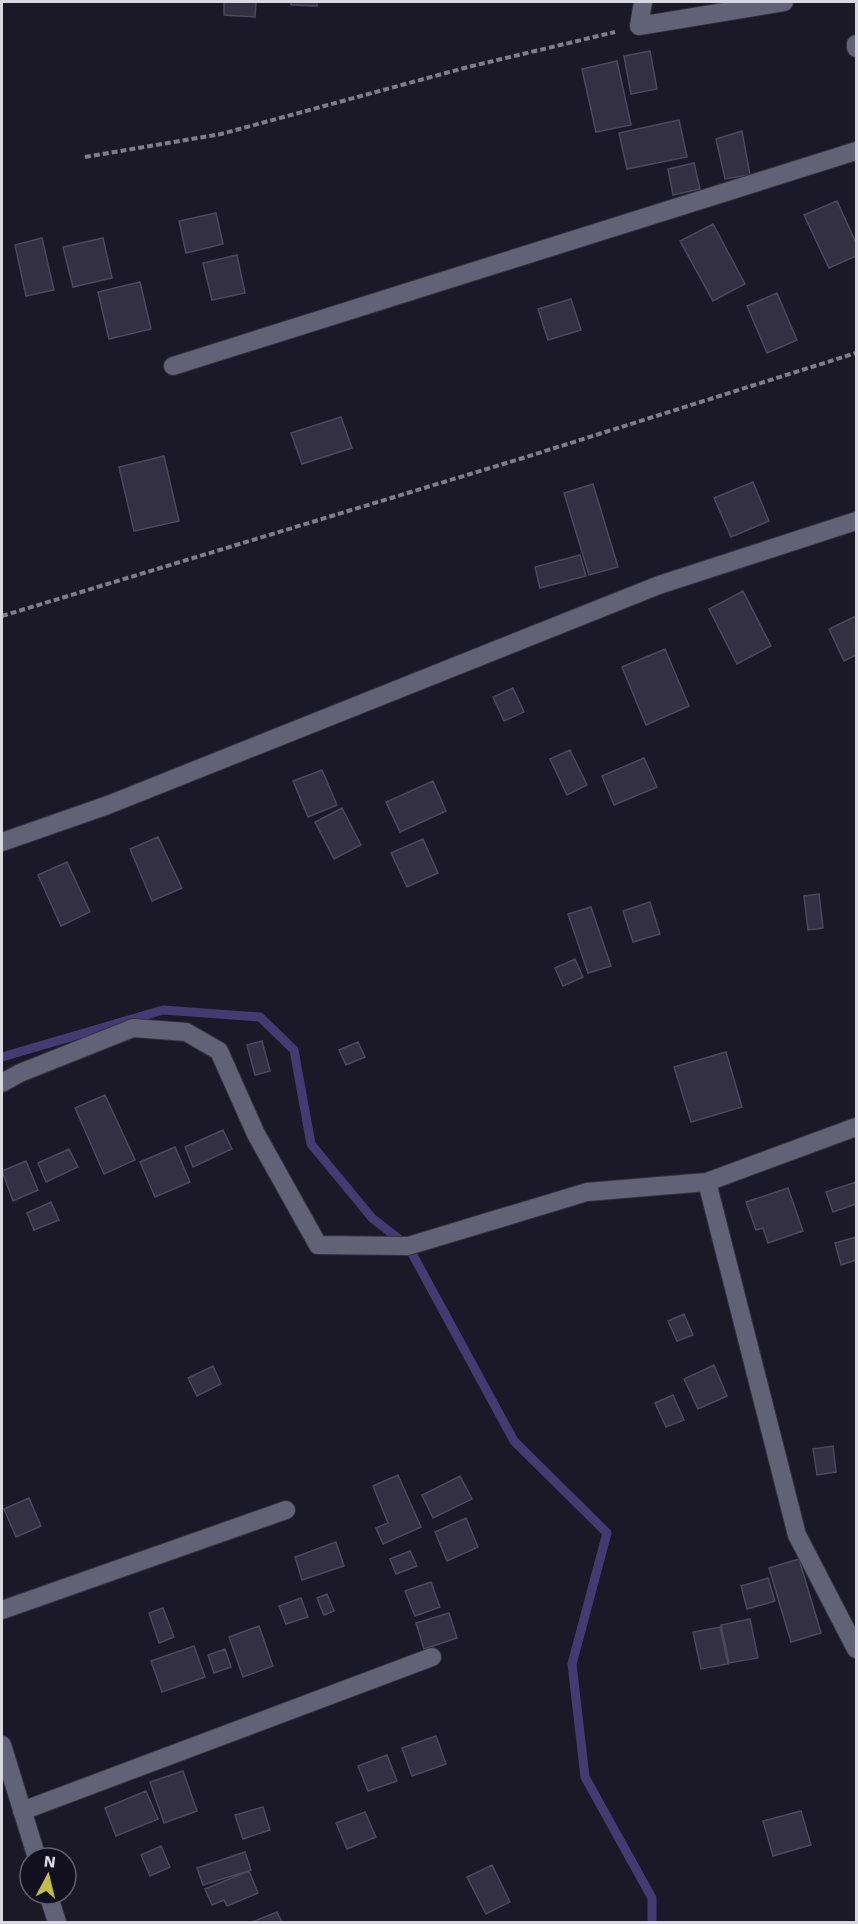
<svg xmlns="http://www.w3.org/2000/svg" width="858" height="1924" font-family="'Work Sans',sans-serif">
<rect width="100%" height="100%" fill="#1b1928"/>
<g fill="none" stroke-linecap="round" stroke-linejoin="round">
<!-- stream -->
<path stroke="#453b73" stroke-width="9" d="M2 1057 163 1010 260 1017 294 1050 311 1144 372 1218 408 1246 514 1441 607 1533 572 1664 585 1777 652 1898V1922"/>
</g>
<!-- building -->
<path fill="#323041" stroke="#4b495b" stroke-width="1.5" d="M224 2H256L255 17 224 15Z
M291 2H317V6L291 5Z
M650 51 657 89 631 94 624 56Z
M617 61 631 125 596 132 582 69Z
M679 120 687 157 627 169 619 133Z
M742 131 750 175 725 179 716 139Z
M694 163 700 189 673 195 668 169Z
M837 201 856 243V256L829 268 804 215Z
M216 213 223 244 186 253 179 221Z
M713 224 745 284 713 301 680 241Z
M42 238 54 290 26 296 15 245Z
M103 238 112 278 73 287 63 247Z
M237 255 245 293 212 300 203 263Z
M140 282 151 329 109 339 98 292Z
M777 293 797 340 767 353 747 306Z
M571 299 581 330 548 340 538 309Z
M341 417 352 448 302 464 291 433Z
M164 456 179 521 134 531 119 467Z
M753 482 769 521 731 537 714 498Z
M593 484 618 567 589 575 564 493Z
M580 555 586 576 540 588 535 567Z
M743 591 771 646 737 664 709 609Z
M856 616V655L844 661 829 629Z
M665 649 689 706 646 725 622 667Z
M513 688 524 712 504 721 493 697Z
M570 750 587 785 567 795 550 759Z
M644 758 657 787 614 805 602 776Z
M322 770 337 805 308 817 293 781Z
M433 781 446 811 400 832 386 802Z
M342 808 361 845 334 859 315 822Z
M158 837 182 888 152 901 130 849Z
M423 839 438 873 407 887 391 853Z
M67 862 90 912 61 926 38 875Z
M819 894 823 928 808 930 804 896Z
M650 902 660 934 633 942 623 911Z
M591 907 611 966 588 973 568 914Z
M575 959 583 977 563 986 555 968Z
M262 1041 270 1071 255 1075 247 1045Z
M358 1042 365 1057 346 1065 339 1050Z
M726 1052 742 1107 691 1122 674 1067Z
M105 1095 135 1160 104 1174 75 1108Z
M223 1130 232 1149 193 1167 185 1147Z
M175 1147 190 1182 155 1197 140 1162Z
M69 1149 78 1167 46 1182 38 1163Z
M26 1161 38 1190 13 1201 2 1171Z
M856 1182V1204L833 1212 826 1192Z
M788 1188 803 1231 768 1243 763 1228 756 1230 746 1202Z
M51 1202 59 1220 34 1230 27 1213Z
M856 1237V1260L841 1265 835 1243Z
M684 1314 693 1335 677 1341 668 1321Z
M714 1365 727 1396 698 1409 684 1379Z
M213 1366 221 1384 197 1396 188 1378Z
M673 1395 684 1420 666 1427 655 1403Z
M833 1446 836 1472 817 1475 813 1449Z
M398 1475 421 1527 383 1544 376 1528 388 1523 373 1486Z
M460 1476 472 1499 433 1518 422 1495Z
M29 1498 41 1526 16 1537 4 1509Z
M466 1518 478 1547 447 1561 435 1532Z
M336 1542 344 1566 302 1580 295 1557Z
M410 1551 417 1566 396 1574 390 1559Z
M799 1559 821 1633 791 1642 769 1568Z
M768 1578 775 1601 747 1609 741 1586Z
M431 1582 440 1607 415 1616 405 1591Z
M327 1594 334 1611 324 1615 317 1598Z
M301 1598 308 1617 286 1624 279 1606Z
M163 1608 174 1637 159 1643 149 1613Z
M449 1613 457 1638 424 1649 416 1623Z
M750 1619 758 1658 729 1663 721 1625Z
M259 1626 273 1666 243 1677 229 1637Z
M720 1627 728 1664 701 1669 693 1632Z
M194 1646 205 1677 162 1692 151 1661Z
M225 1649 231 1667 214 1673 208 1655Z
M436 1736 446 1764 412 1776 402 1748Z
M387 1755 397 1781 368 1791 358 1766Z
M183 1771 197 1811 164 1823 150 1782Z
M146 1791 158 1819 116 1836 105 1808Z
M263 1807 270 1830 243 1839 235 1815Z
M801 1811 811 1845 773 1856 763 1821Z
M365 1812 376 1837 347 1849 336 1823Z
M161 1846 170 1867 150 1876 141 1855Z
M245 1852 251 1870 203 1885 197 1868Z
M492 1865 510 1902 486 1914 467 1877Z
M249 1871 258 1893 227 1906 224 1900 212 1905 205 1889Z
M277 1912 282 1922H252Z"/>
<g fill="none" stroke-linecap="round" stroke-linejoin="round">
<defs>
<path id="street" d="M643 2 639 26 784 2
M856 44V48
M173 366 856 151
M2 842 108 805 659 585 856 521
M2 1083 20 1073 133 1028 186 1032 219 1051 256 1134 318 1245 408 1246 587 1192 707 1182 797 1535 856 1649
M707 1182 856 1127
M2 1610 286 1510
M2 1745 37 1858
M22 1811 432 1657
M48 1894 57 1922"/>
</defs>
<!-- street casing -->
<use href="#street" stroke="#34323f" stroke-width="20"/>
<!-- path -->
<path stroke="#7f7d8a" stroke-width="4" stroke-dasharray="6 3" stroke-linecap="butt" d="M85 157 221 134 468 67 615 32
M2 616 523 458 856 353"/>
<!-- street -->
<use href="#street" stroke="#636175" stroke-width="18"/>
</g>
<!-- border -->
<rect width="858" height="1924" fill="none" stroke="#d8d7e2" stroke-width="6"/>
<!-- north arrow -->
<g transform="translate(48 1876) rotate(7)"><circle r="28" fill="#120f1f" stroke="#615f6d" stroke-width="1.5"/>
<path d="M0-4.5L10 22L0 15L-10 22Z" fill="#bebf42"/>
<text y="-9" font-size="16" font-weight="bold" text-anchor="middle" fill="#d8d7e2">N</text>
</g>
</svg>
